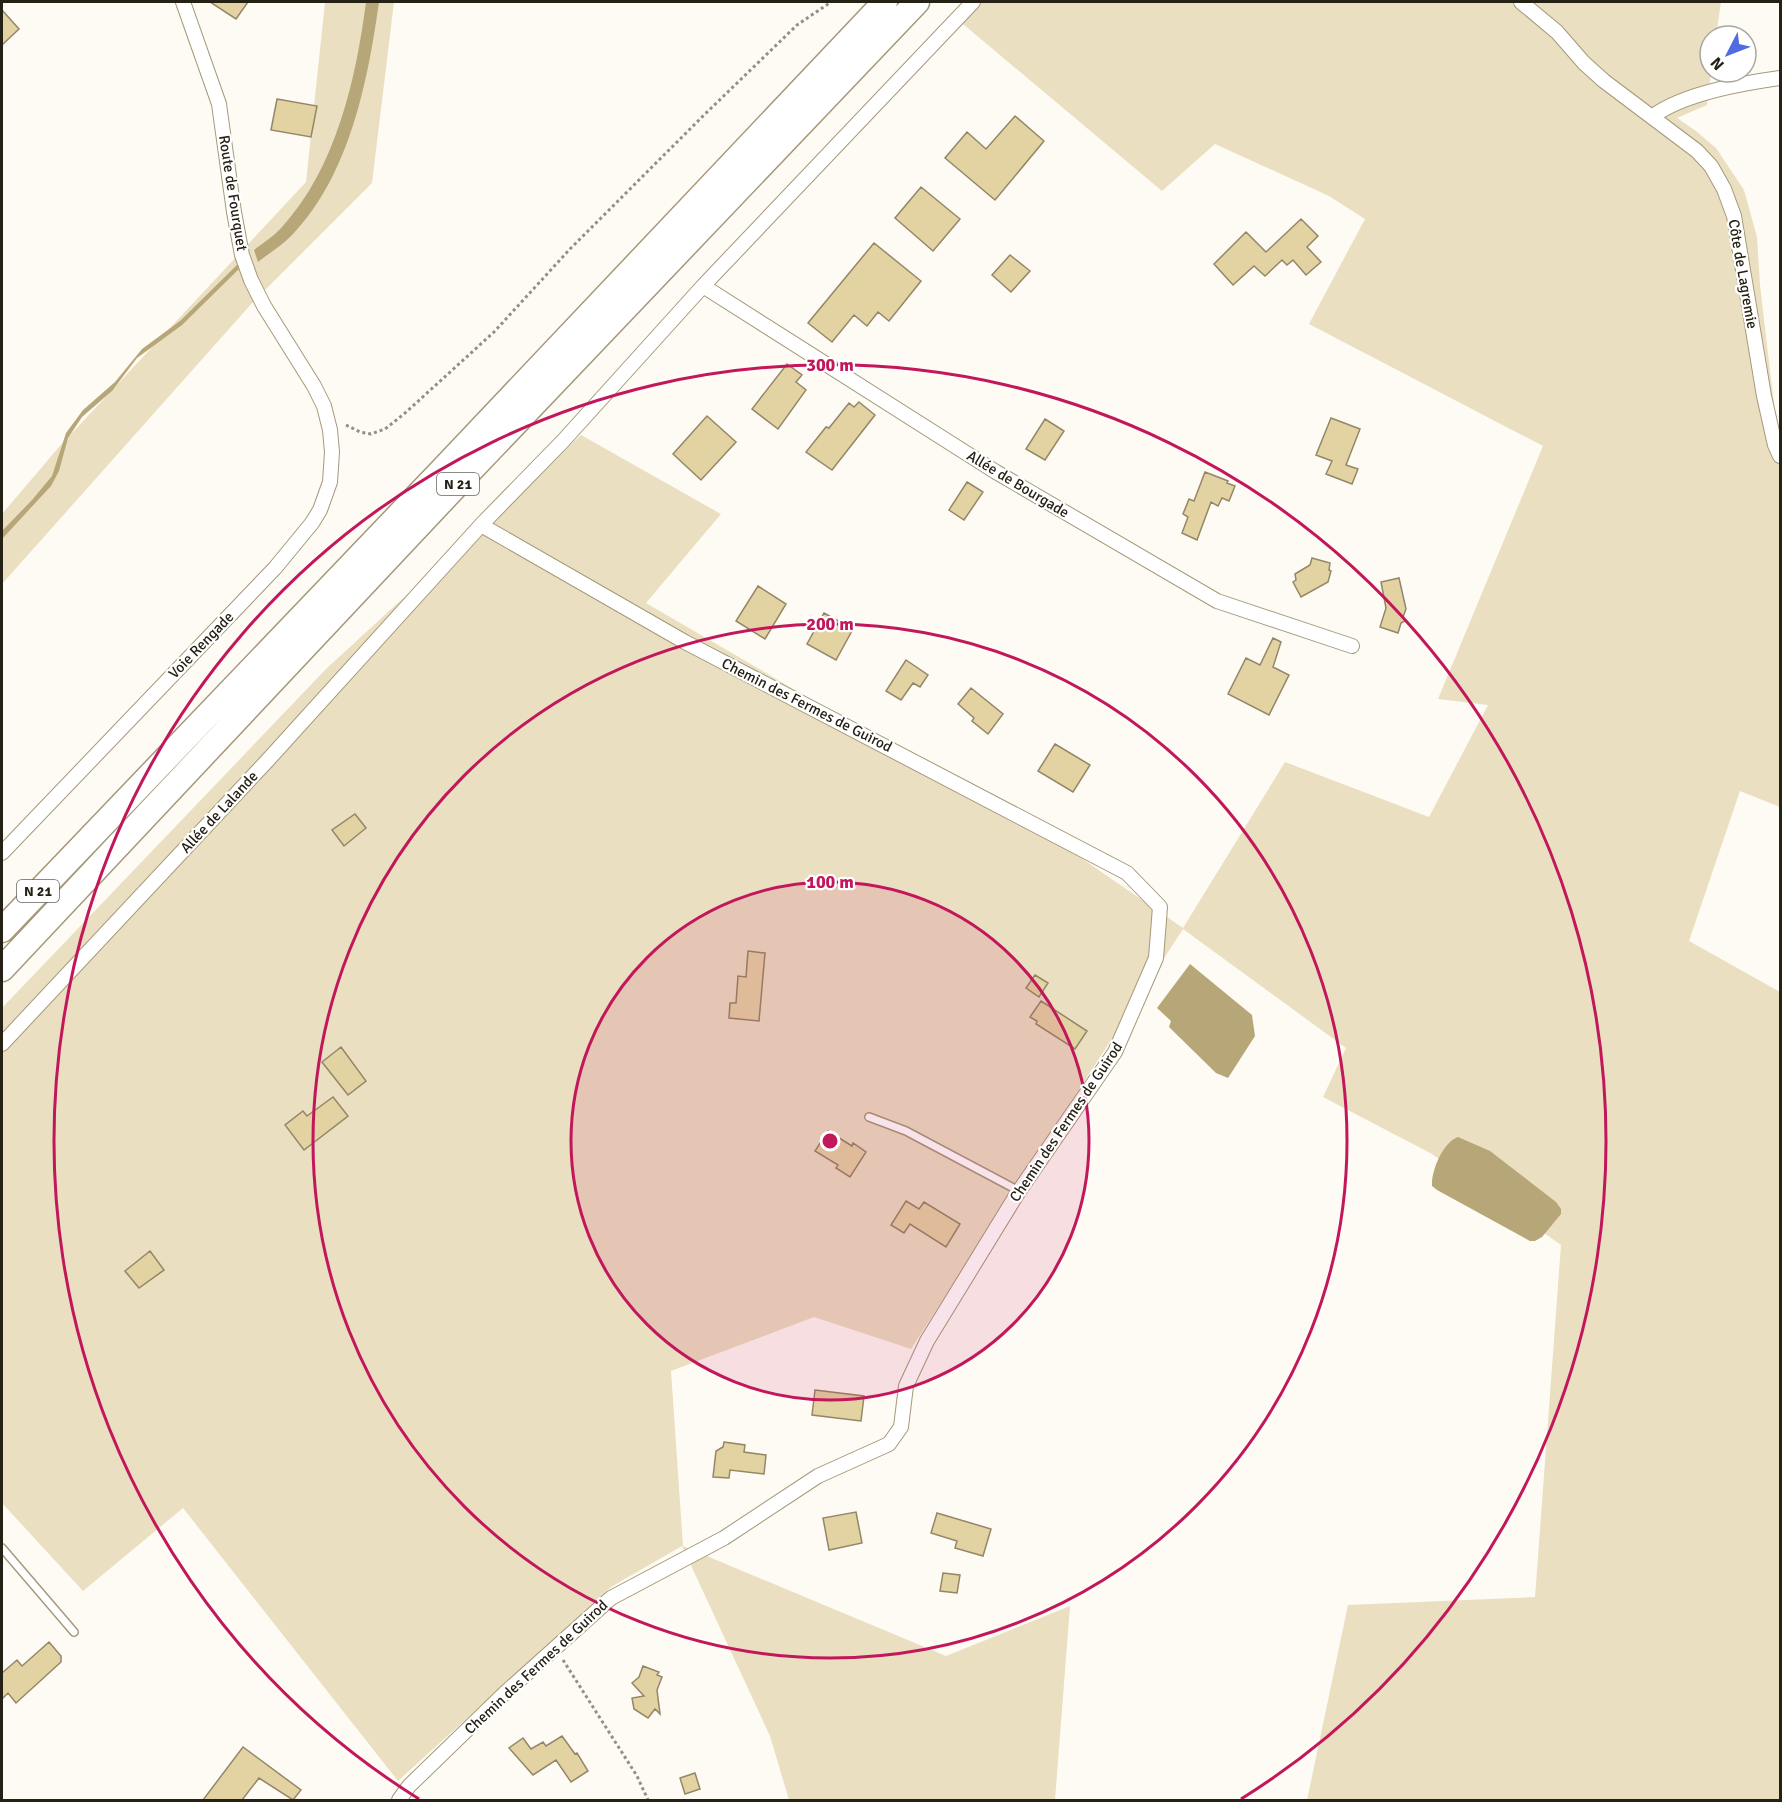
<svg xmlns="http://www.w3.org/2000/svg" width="1782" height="1802" font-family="Signika,sans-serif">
<rect width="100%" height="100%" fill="#fefbf4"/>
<!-- green -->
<path fill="#eadfc1" d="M325 2H394L372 183 253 302 2 584V514L59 447 306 182Z
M965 2H1721L1716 36H1710L1711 72 1707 105 1677 118 1696 131 1716 148 1744 190 1757 237 1760 285 1780 456V807L1740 791 1689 941 1780 992V1800H1307L1348 1605 1535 1597 1561 1245 1432 1154 1323 1097 1346 1048 1183 929 911 1349 814 1317 671 1371 683 1546 946 1656 1070 1606 1055 1800H789L770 1736 682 1546 611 1587 398 1781 183 1508 83 1591 2 1503V1008L327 668 581 435 721 514 646 603 1071 851 1183 928 1285 762 1429 817 1488 705 1438 699 1543 446 1309 324 1365 219 1329 196 1215 144 1162 191 951 14Z"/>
<!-- water -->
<path fill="#b7a678" d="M366 2H379C368 80 350 174 293 234 283 245 269 253 258 262L254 250C263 243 274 236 282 227 336 168 356 79 366 2Z
M238 264 240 268 182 325 137 358 112 391 82 417 68 438 59 471 51 486 2 539V531L32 500 52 476 66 433 83 410 115 382 142 349 180 321Z
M1190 964 1252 1015 1255 1036 1228 1078 1216 1073 1169 1027 1171 1021 1157 1008Z
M1458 1137 1490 1151 1556 1202 1561 1209V1214L1542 1237 1535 1241H1530L1437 1190 1432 1186C1431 1171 1443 1142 1458 1137Z"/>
<!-- building -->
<path fill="#e3d2a2" stroke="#938768" stroke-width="1.5" d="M210 2H248L236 19Z
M2 10 19 29 2 45Z
M277 99 317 106 311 137 271 130Z
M1015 116 1044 141 995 200 945 158 967 132 986 149Z
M921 187 960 219 933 251 895 218Z
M1301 219 1318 236 1307 247 1321 262 1306 275 1293 260 1287 265 1282 260 1265 276 1254 266 1233 285 1214 264 1246 232 1266 252Z
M874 243 921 281 889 321 878 312 867 326 854 315 832 342 808 323Z
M1010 255 1030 271 1011 292 992 275Z
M787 364 802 375 796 382 806 390 778 429 752 409Z
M859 402 875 415 832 470 806 452 826 427 829 428 849 403 854 407Z
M707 416 736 442 701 480 673 454Z
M1331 418 1360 429 1346 465 1358 469 1352 484 1326 474 1332 461 1316 455Z
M1045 419 1064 431 1045 460 1026 449Z
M1205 472 1228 481 1227 483 1235 486 1229 501 1222 498 1218 506 1211 502 1197 540 1182 533 1188 517 1183 514 1189 499 1194 501Z
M967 482 983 492 964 520 949 510Z
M1312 558 1330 563 1329 570 1331 571 1328 582 1301 597 1293 582 1296 580 1295 574 1310 565Z
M1399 578 1406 609 1403 617 1405 621 1401 623 1398 633 1380 627 1386 608 1381 582Z
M758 586 786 604 765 639 736 621Z
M824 613 853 629 836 660 807 644Z
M1273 638 1281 642 1273 667 1289 675 1269 715 1228 694 1246 658 1260 665Z
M906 660 928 675 920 687 913 683 901 700 886 691Z
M971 688 1003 714 988 734 972 721 974 718 958 704Z
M1055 744 1090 765 1073 792 1038 771Z
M355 814 366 828 344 846 332 830Z
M748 951 765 953 759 1021 729 1018 730 1003H736L738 976 746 977Z
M1035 975 1048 983 1039 997 1026 988Z
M1041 1001 1087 1031 1075 1049 1036 1024 1037 1021 1030 1017Z
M341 1047 366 1081 348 1095 322 1062Z
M333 1097 348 1116 304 1150 285 1125 303 1111 307 1116Z
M828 1131 852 1146 853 1143 866 1152 850 1177 836 1168 838 1165 815 1151Z
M906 1201 919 1209 924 1202 960 1224 946 1247 910 1224 904 1233 891 1225Z
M150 1251 164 1270 139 1288 125 1271Z
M815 1390 864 1396 861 1421 812 1415Z
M724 1442 745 1445 744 1452 766 1455 764 1474 730 1470 729 1478 713 1477 716 1451 723 1447Z
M856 1512 862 1543 829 1550 823 1518Z
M937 1513 991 1529 983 1556 955 1548 957 1541 931 1533Z
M943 1573 960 1575 957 1593 940 1591Z
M49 1642 61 1656V1662L16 1703 8 1693 2 1699V1673L17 1660 22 1666Z
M643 1666 659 1672 657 1675 662 1677 657 1690 660 1714 655 1709 648 1718 634 1709 632 1698 644 1696 632 1683 639 1677Z
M562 1736 575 1754 577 1753 588 1771 571 1782 556 1760 533 1775 509 1748 523 1738 531 1749 543 1742 546 1746Z
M243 1747 301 1790 293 1800 259 1778 242 1800H203Z
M695 1773 700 1789 685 1794 680 1778Z"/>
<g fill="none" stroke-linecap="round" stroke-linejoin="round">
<defs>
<path id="service" d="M869 1117 906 1131 1019 1191
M2 1548 74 1632"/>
<path id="minor" d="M1521 2 1557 32 1584 63 1604 81 1697 151 1711 166 1724 189 1734 216 1764 396 1775 445 1780 456
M1652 117C1682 94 1744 83 1780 78
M703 286 996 472 1217 601 1352 646
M2 853 275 568 312 523 320 510 330 482 332 452 330 430 324 406 314 386 264 306 251 280 242 255 234 212 219 104 183 2
M2 1044 267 761 481 525 563 441 703 286 973 2
M399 1800 409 1786 505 1693 611 1598 724 1538 818 1476 889 1444 901 1427 906 1386 927 1341 1019 1191 1115 1052 1156 958 1160 907 1127 873 685 642 481 525"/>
<path id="trunk" d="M2 930 442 470 885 2
M2 969 469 472 917 2"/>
</defs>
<!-- service casing -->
<use href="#service" stroke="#a5997a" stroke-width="10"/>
<!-- minor casing -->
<use href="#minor" stroke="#a5997a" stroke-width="16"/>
<!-- trunk casing -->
<use href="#trunk" stroke="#a5997a" stroke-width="27"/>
<!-- path -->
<path stroke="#938f85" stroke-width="3" stroke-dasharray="3 3" stroke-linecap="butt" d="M346 425 360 432 371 434 385 429 404 414 494 332 570 249 703 116 797 25 831 2
M563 1660 637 1776 648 1800"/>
<!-- service -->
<use href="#service" stroke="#fff" stroke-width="7"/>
<!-- minor -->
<use href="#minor" stroke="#fff" stroke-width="14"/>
<!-- trunk -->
<use href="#trunk" stroke="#fff" stroke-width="24"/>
</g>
<!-- distance rings -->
<circle cx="830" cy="1141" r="259" fill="#c2185b" fill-opacity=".12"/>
<g fill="none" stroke="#c2185b" stroke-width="3">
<circle cx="830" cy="1141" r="259"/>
<circle cx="830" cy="1141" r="517"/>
<path d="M419 1799A776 776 0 1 1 1241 1799"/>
</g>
<g text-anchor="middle" stroke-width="4.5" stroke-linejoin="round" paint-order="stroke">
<!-- shield labels -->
<g fill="#fff" stroke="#67645b" stroke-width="1.5">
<rect x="437" y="473" width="42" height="22" rx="4.5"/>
<rect x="17" y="880" width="42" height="22" rx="4.5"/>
</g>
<g font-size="14" font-weight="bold" fill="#262115">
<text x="458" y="489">N 21</text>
<text x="38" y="896">N 21</text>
</g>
<!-- street labels -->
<g font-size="15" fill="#262115" stroke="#fff">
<text transform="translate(233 193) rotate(81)" y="5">Route de Fourquet</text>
<text transform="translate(1743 274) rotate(80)" y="5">Côte de Lagremie</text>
<text transform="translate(1018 484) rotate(31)" y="5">Allée de Bourgade</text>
<text transform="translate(201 645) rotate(-46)" y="5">Voie Rengade</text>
<text transform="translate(807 705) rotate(27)" y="5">Chemin des Fermes de Guirod</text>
<text transform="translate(219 812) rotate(-47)" y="5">Allée de Lalande</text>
<text transform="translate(1066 1122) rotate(-56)" y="5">Chemin des Fermes de Guirod</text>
<text transform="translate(536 1667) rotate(-43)" y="5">Chemin des Fermes de Guirod</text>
</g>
</g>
<circle cx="830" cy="1141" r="9" fill="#c2185b" stroke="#fff" stroke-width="3"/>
<g font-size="18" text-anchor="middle" font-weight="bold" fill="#c2185b" stroke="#fff" stroke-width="4.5" stroke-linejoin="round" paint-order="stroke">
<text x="830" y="371">300 m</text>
<text x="830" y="630">200 m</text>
<text x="830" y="888">100 m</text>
</g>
<!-- border -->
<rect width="1782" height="1802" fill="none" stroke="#262115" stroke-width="6"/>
<!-- north arrow -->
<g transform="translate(1728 54) rotate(228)"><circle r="28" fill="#ffffff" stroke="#a8a6a1" stroke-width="1.5"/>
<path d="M0-4.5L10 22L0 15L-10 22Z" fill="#516ce1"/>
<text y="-9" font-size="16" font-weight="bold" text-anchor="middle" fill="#262115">N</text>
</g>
</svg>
